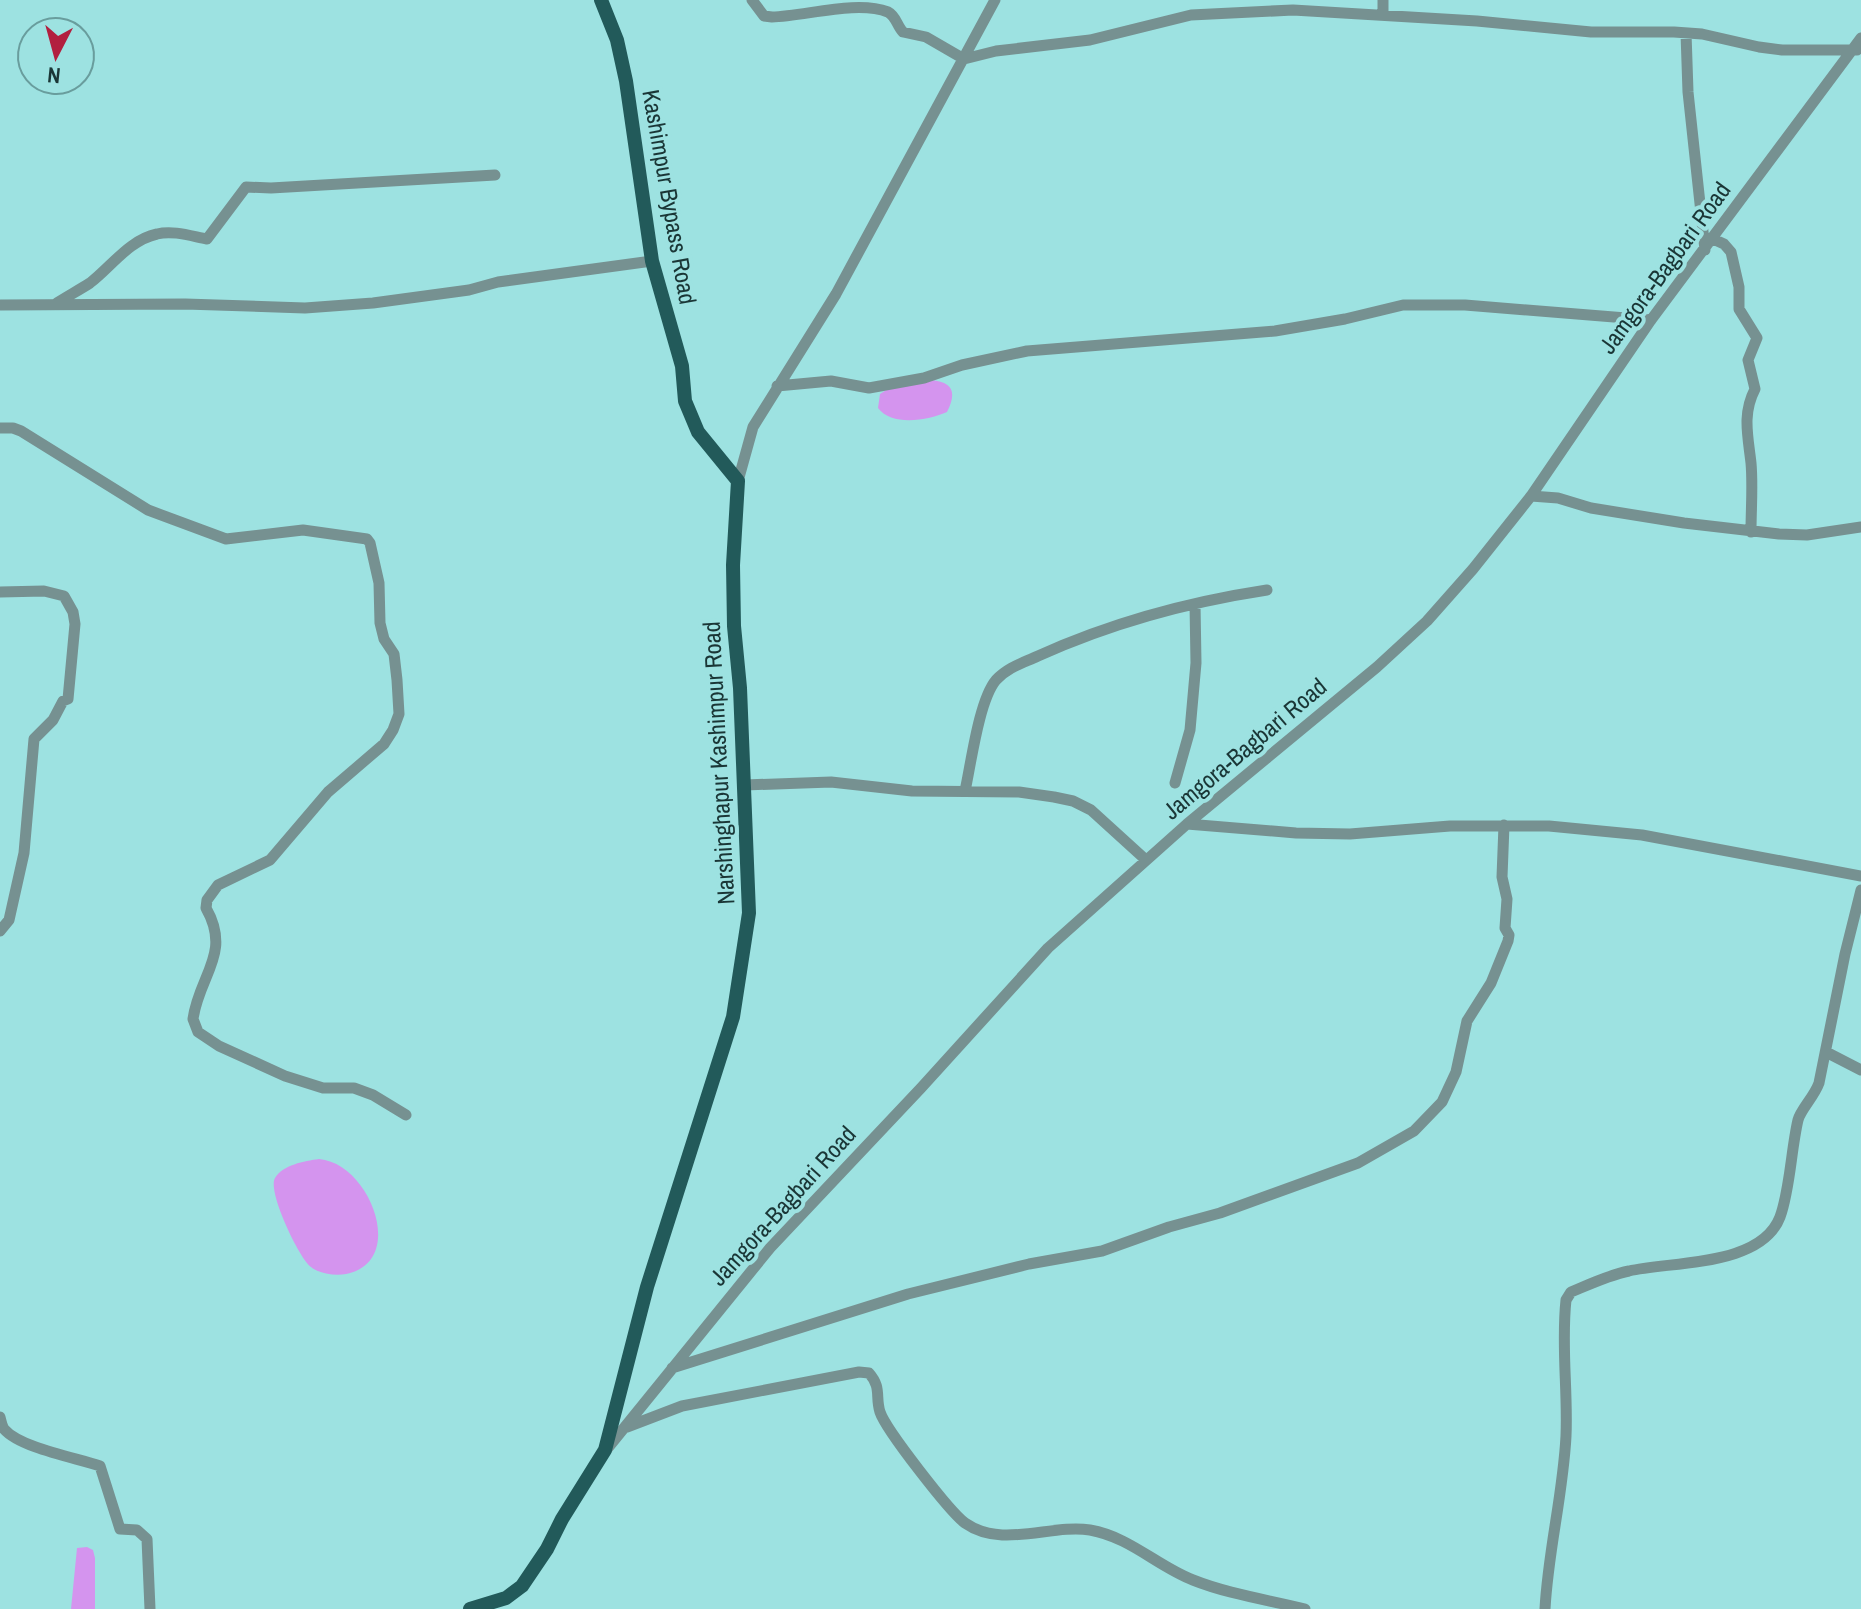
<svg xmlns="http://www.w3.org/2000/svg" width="1861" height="1609" font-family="'Archivo Narrow',sans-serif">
<rect width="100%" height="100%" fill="#9de2e1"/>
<!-- water -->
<path fill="#d494ee" d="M931 380C953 382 957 392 947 412 929 420 892 427 878 408L880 394 891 387Z
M319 1159C370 1163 408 1262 346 1274 336 1276 319 1274 311 1267 299 1258 267 1191 275 1178 283 1165 304 1161 319 1159Z
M87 1547 93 1550 95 1558V1609H71L77 1548Z"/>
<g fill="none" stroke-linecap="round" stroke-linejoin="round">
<!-- minor -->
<path stroke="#769191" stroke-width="11" d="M752 0 764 16 772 17C806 16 857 0 888 12 896 16 897 26 903 32L926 37 964 59 996 51 1090 40 1191 15 1293 10 1477 21 1591 32H1674L1702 34 1759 47 1782 50H1857
M1383 0V14
M1686 33 1688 92 1705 250
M1713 239 1724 244 1731 252 1739 287V309L1757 338 1748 360 1755 389C1742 414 1748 436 1751 463 1753 485 1751 509 1751 532
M57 303C68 296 79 290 90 283 111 267 129 240 157 234 173 230 191 236 207 239L246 187 271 188 495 175
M0 305 185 304 305 308 373 303 469 290 498 282 652 261
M777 386 831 381 869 388 924 378 962 365 1027 351 1275 331 1345 319 1403 305H1465L1651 320
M0 428H13L21 431 148 510 226 539 303 530 367 539 370 543 379 583 380 623 384 639 394 654 397 680 399 714 393 730 384 744 328 792 270 860 218 885 207 900 206 908C232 954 199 975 193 1019L198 1032 219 1046 285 1076 323 1088H354L373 1095 406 1115
M738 481 753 427 836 294 995 0
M1531 496 1558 498 1591 508 1684 523 1779 534 1807 535 1861 527
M0 592 44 591 64 596 73 612 75 624 68 699 63 701 53 720 34 739 24 853 9 920 0 931
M1175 783 1190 730 1196 663 1195 604
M745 785 831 782 912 791 1019 792 1054 797 1073 801 1091 810 1146 860
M965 791C971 764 979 700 996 680 1008 667 1023 663 1038 656 1111 623 1188 602 1267 590
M1187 824 1296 833 1350 834 1450 826H1549L1642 835 1861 876
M1826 1052 1861 1070
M672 1368 908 1294 1029 1264 1102 1251 1169 1227 1220 1213 1358 1163 1414 1131 1442 1102 1456 1072 1467 1021 1491 983 1508 941 1509 935 1505 928 1507 899 1502 877 1504 825
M0 1417C1 1421 2 1426 4 1429 20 1448 77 1458 100 1466L120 1529 137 1530 147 1539 150 1609
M627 1427 682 1406 859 1372 869 1373C882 1388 875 1396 880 1412 886 1430 950 1512 965 1523 1002 1549 1050 1524 1090 1530 1130 1537 1157 1566 1193 1580 1228 1594 1269 1600 1305 1609
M607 1449 770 1248 921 1088 1048 948 1187 824 1377 667 1427 621 1473 569 1531 496 1651 320 1861 38
M1545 1609C1548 1551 1563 1495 1566 1436 1568 1391 1561 1345 1566 1300L1571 1292C1590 1284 1609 1275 1629 1271 1672 1261 1761 1267 1780 1217 1790 1190 1791 1150 1798 1120 1801 1109 1814 1097 1819 1083L1845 954 1861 890"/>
<!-- major -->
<path stroke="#225a5a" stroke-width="14" d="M470 1609 506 1598 522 1586 547 1549 562 1519 605 1450 647 1287 733 1017 749 913 740 688 734 626 733 565 738 481 698 432 685 401 682 366 652 261 626 81 617 40 601 0"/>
</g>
<g text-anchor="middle" stroke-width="8" stroke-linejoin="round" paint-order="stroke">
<!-- street labels -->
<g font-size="24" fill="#1a3636" stroke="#9de2e1">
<text transform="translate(669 197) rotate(80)" y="8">Kashimpur Bypass Road</text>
<text transform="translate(1665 268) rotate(-54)" y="8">Jamgora-Bagbari Road</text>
<text transform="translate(1245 749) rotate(-40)" y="8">Jamgora-Bagbari Road</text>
<text transform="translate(719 763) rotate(-93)" y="8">Narshinghapur Kashimpur Road</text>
<text transform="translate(783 1206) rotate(-48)" y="8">Jamgora-Bagbari Road</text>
</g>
</g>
<!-- north arrow -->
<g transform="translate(56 56) rotate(186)"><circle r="38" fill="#9de2e1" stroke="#699d9d" stroke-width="2"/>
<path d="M0-6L14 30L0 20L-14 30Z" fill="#b21f3f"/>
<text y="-12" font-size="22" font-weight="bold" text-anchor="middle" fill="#1a3636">N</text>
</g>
</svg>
